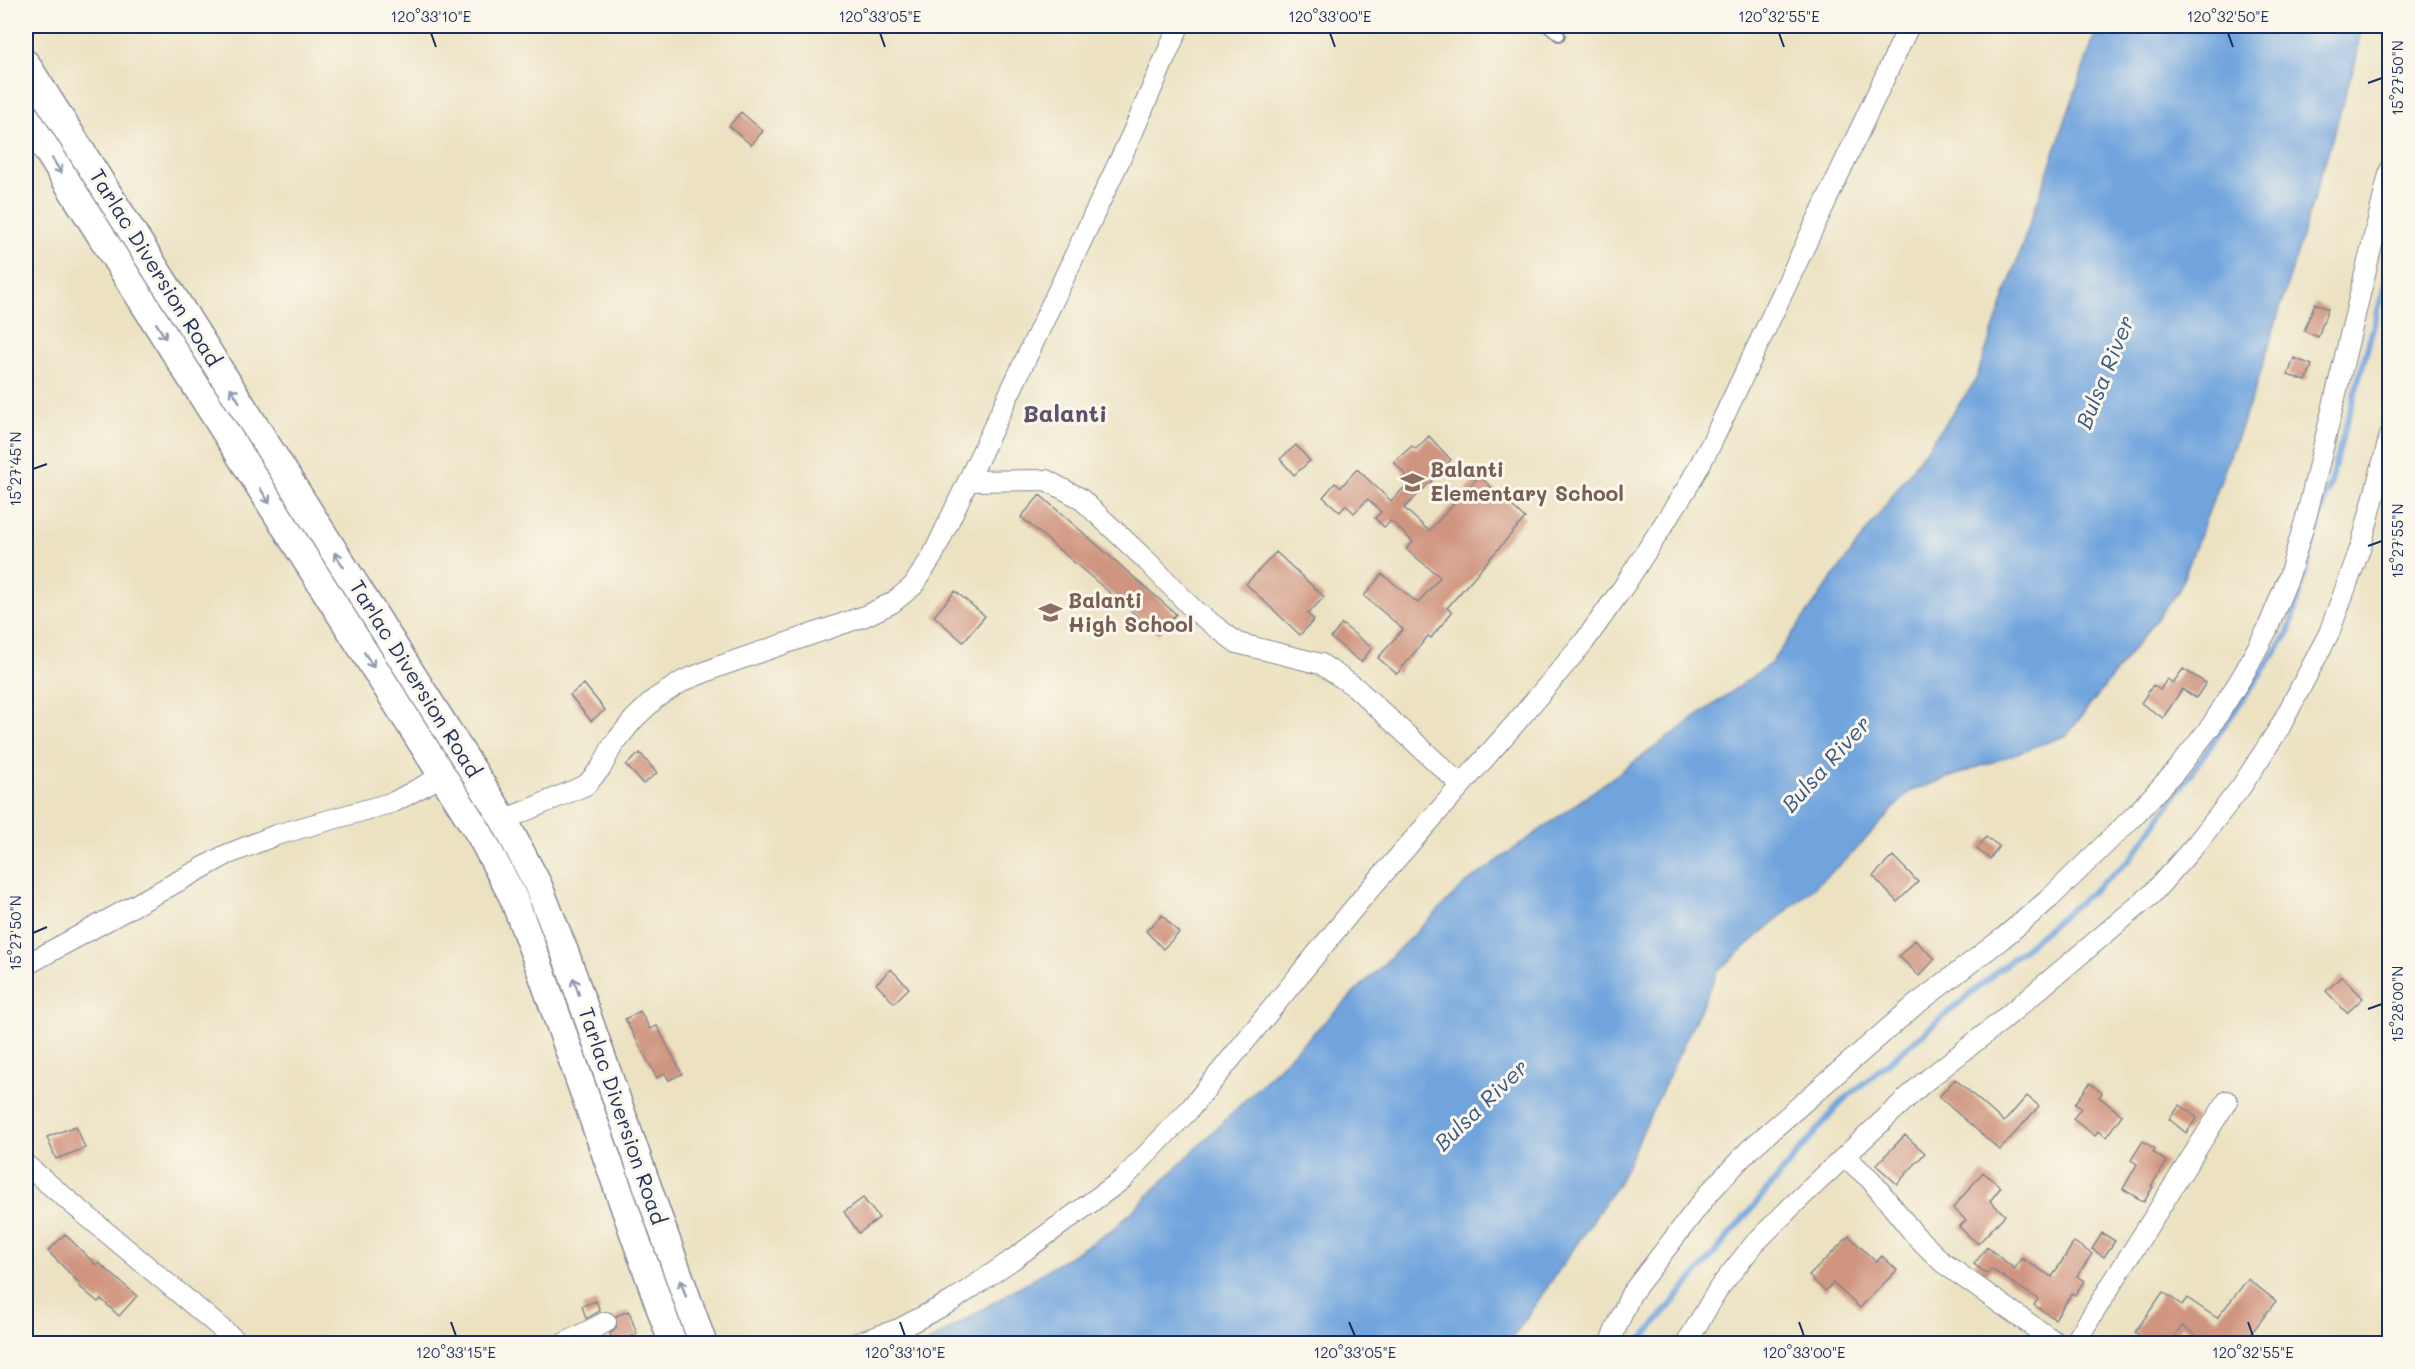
<svg xmlns="http://www.w3.org/2000/svg" width="2415" height="1369" font-family="Mali,sans-serif">
<rect width="100%" height="100%" fill="#fbf7ec"/>
<filter id="ink" filterUnits="userSpaceOnUse"><feTurbulence type="fractalNoise" baseFrequency=".0167" numOctaves="2"/><feDisplacementMap in="SourceGraphic" scale="12" xChannelSelector="R" yChannelSelector="G"/><feConvolveMatrix kernelMatrix="1 2 1 2 8 2 1 2 1" color-interpolation-filters="sRGB"/></filter>
<filter id="wash" filterUnits="userSpaceOnUse"><feTurbulence type="fractalNoise" baseFrequency=".008" numOctaves="4" result="noise"/><feDisplacementMap in="SourceGraphic" scale="24" xChannelSelector="R" yChannelSelector="G"/><feGaussianBlur stdDeviation="1.35" result="paint"/><feColorMatrix in="noise" values="0 0 0 0 0 0 0 0 0 0 0 0 0 0 0 0 0 1.4 0 .05"/><feComposite in="paint" operator="in"/></filter>
<g filter="url(#wash)">
<rect width="100%" height="100%" fill="#ece2c2"/>
<!-- water -->
<path fill="#71a4dd" stroke="#466a9e" stroke-width="1.5" d="M2098 26H2361L2356 60 2257 384 2179 590 2067 735 1909 792 1854 852 1718 971 1619 1182 1509 1343H927L1113 1230 1464 885 1771 663 1975 382Z"/>
<g fill="none" stroke-linecap="round" stroke-linejoin="round">
<!-- stream -->
<path stroke="#71a4dd" stroke-width="6" d="M1638 1344 1840 1103 2131 859 2288 634 2390 267"/>
</g>
<g id="blocks">
<!-- building -->
<path fill="#d09580" d="M741 112 763 131 751 145 729 126Z
M2315 303 2328 309 2318 337 2304 331Z
M2294 358 2312 365 2306 381 2288 375Z
M1429 436 1451 460 1434 475 1436 477 1404 508 1429 531 1479 476 1525 518 1447 608 1452 612 1431 638 1428 636 1397 674 1378 658 1403 629 1364 596 1382 574 1418 603 1440 577 1406 549 1413 542 1391 521 1384 527 1375 518 1381 512 1368 499 1354 513 1346 505 1340 512 1323 497 1335 483 1341 487 1357 469 1391 501 1411 481 1394 462 1412 446 1416 449Z
M1296 445 1310 461 1294 475 1280 459Z
M1040 495 1176 614 1158 634 1021 517Z
M1276 552 1324 597 1308 614 1314 620 1300 635 1246 584Z
M955 591 985 616 963 642 934 616Z
M1342 624 1372 648 1361 662 1331 638Z
M2183 669 2206 683 2196 698 2182 689 2163 718 2141 703 2153 685 2160 690 2167 679 2173 683Z
M584 684 605 710 591 721 570 695Z
M640 753 657 773 643 784 626 765Z
M1986 837 1999 846 1990 859 1977 849Z
M1893 856 1918 882 1897 902 1873 876Z
M1162 915 1179 933 1163 949 1146 931Z
M1915 940 1935 959 1919 976 1899 956Z
M891 969 909 988 894 1003 876 984Z
M2342 976 2363 998 2347 1013 2326 991Z
M640 1011 650 1029 657 1026 682 1074 669 1080 665 1073 657 1078 625 1019Z
M1955 1079 2004 1122 2027 1096 2039 1106 2000 1150 1939 1097Z
M2090 1083 2102 1093 2099 1097 2122 1115 2106 1137 2098 1131 2095 1136 2073 1119 2081 1108 2075 1104Z
M2180 1105 2197 1118 2186 1133 2169 1119Z
M76 1126 85 1148 56 1159 47 1137Z
M1905 1135 1925 1153 1897 1184 1876 1165Z
M2143 1141 2155 1149 2153 1152 2167 1162 2151 1186 2153 1187 2144 1202 2123 1189 2137 1164 2131 1160Z
M1983 1172 2001 1187 1990 1201 2005 1215 1978 1244 1959 1227 1966 1220 1953 1208Z
M863 1198 879 1218 859 1233 844 1212Z
M2102 1233 2115 1241 2104 1257 2092 1249Z
M65 1234 96 1265 99 1263 137 1296 119 1316 101 1299 98 1302 79 1286 80 1284 48 1251Z
M1849 1236 1876 1262 1882 1256 1897 1270 1860 1308 1833 1283 1825 1291 1809 1276Z
M2074 1242 2092 1254 2077 1276 2084 1281 2075 1295 2072 1293 2055 1319 2034 1305 2038 1299 1991 1269 1987 1274 1974 1264 1987 1247 2015 1269 2021 1258 2052 1277Z
M2248 1279 2276 1301 2243 1344H2208L2182 1326 2170 1344H2151L2135 1332 2163 1292 2182 1305 2187 1298 2217 1318Z
M596 1301 600 1311 586 1319 582 1306Z
M629 1311 637 1334 614 1343 610 1334 616 1328V1316Z"/>
</g>
</g>
<g filter="url(#ink)">
<use href="#blocks" fill-opacity="0" stroke="#848890" stroke-width="1.5"/>
<g fill="none" stroke-linecap="round" stroke-linejoin="round">
<defs>
<path id="service" d="M1548 26 1559 35"/>
<path id="minor" d="M968 481 1046 480 1080 498 1147 561 1194 610 1237 643 1321 664 1355 687 1461 785
M504 820 586 785 601 768 613 745 634 719 656 698 683 681 720 666 865 616 892 603 913 586 933 555 968 481 1132 134 1179 26
M26 965 226 855 276 835 394 802 442 776
M1845 1157 1870 1179 1915 1235 1942 1262 2058 1344
M26 1165 240 1344
M563 1344 606 1322
M855 1344 899 1329 952 1301 1012 1260 1123 1179 1189 1110 1363 897 1514 725 1584 642 1624 586 1687 488 1711 444 1909 26
M1609 1344 1631 1294 1708 1194 1749 1150 1914 1006 2003 938 2050 898 2132 818 2174 773 2211 726 2243 675 2267 630 2289 576 2307 514 2390 170
M1686 1344 1719 1288 1755 1243 1795 1203 1922 1084 1999 1023 2152 894 2197 843 2241 787 2280 727 2329 633 2361 546 2390 435
M2074 1344 2227 1101"/>
<path id="secondary" d="M26 64 504 820 538 885 565 953 703 1344
M26 117 480 835 513 897 538 963 673 1344"/>
</defs>
<!-- service casing -->
<use href="#service" stroke="#848890" stroke-width="14"/>
<!-- minor casing -->
<use href="#minor" stroke="#848890" stroke-width="22"/>
<!-- secondary casing -->
<use href="#secondary" stroke="#848890" stroke-width="30"/>
<!-- service -->
<use href="#service" stroke="#fff" stroke-width="10"/>
<!-- minor -->
<use href="#minor" stroke="#fff" stroke-width="20"/>
<!-- secondary -->
<use href="#secondary" stroke="#fff" stroke-width="27"/>
</g>
<!-- one-way arrows -->
<defs><path id="oneway-shaft" d="M-6 0H5M1.5-3L5.5 0L1.5 3" fill="none" stroke-width="1.6" stroke-linecap="round" stroke-linejoin="round" transform="scale(1.5)"/></defs>
<g stroke="#8d97ae">
<use href="#oneway-shaft" transform="translate(57 166) rotate(58)"/>
<use href="#oneway-shaft" transform="translate(161 331) rotate(58)"/>
<use href="#oneway-shaft" transform="translate(235 395) rotate(-122)"/>
<use href="#oneway-shaft" transform="translate(265 496) rotate(58)"/>
<use href="#oneway-shaft" transform="translate(339 560) rotate(-122)"/>
<use href="#oneway-shaft" transform="translate(369 660) rotate(58)"/>
<use href="#oneway-shaft" transform="translate(576 986) rotate(-109)"/>
<use href="#oneway-shaft" transform="translate(683 1288) rotate(-109)"/>
</g>
</g>
<!-- ticks -->
<path fill="none" stroke="#1b2f5e" stroke-width="2" d="M431 33 436 47M880 33 885 47M1330 33 1335 47M1779 33 1784 47M2228 33 2233 47M2368 83 2382 78M33 469 47 464M2368 546 2382 541M33 933 47 927M2368 1009 2382 1004M451 1322 456 1336M900 1322 905 1336M1349 1322 1355 1336M1799 1322 1804 1336M2248 1322 2253 1336"/>
<!-- icons -->
<defs>
<symbol id="school-bare" viewBox="-9 -9 18 18"><path d="M0-5L7-2L0 1L-7-2ZM-4 1L0 2.5L4 1V4Q0 6-4 4Z" fill="#8d6e63" stroke="#fbf7ec" stroke-width="2.5" paint-order="stroke"/></symbol>
</defs>
<g fill-rule="evenodd">
<use href="#school-bare" x="1396" y="466" width="33" height="33"/>
<use href="#school-bare" x="1034" y="596" width="33" height="33"/>
</g>
<g text-anchor="middle" stroke-width="6" stroke-linejoin="round" paint-order="stroke">
<!-- street labels -->
<g font-size="21" fill="#1b2f5e" stroke="#fbf7ec">
<text transform="translate(155 268) rotate(58)" y="7">Tarlac Diversion Road</text>
<text transform="translate(415 679) rotate(58)" y="7">Tarlac Diversion Road</text>
<text transform="translate(622 1116) rotate(71)" y="7">Tarlac Diversion Road</text>
</g>
<!-- education labels -->
<g font-size="21" font-weight="bold" fill="#785e54" stroke="#fbf7ec" text-anchor="start">
<text x="1430" y="477">Balanti<tspan x="1430" dy="24">Elementary School</tspan></text>
<text x="1068" y="608">Balanti<tspan x="1068" dy="24">High School</tspan></text>
</g>
<!-- water labels -->
<g font-size="22" font-style="italic" fill="#39588a" stroke="#fbf7ec">
<text transform="translate(2105 372) rotate(-68)" y="8">Bulsa River</text>
<text transform="translate(1826 764) rotate(-48)" y="8">Bulsa River</text>
<text transform="translate(1481 1105) rotate(-44)" y="8">Bulsa River</text>
</g>
<!-- quarter labels -->
<g font-size="24" font-weight="bold" fill="#5a536a" stroke="#fbf7ec">
<text x="1065" y="422">Balanti</text>
</g>
</g>
<!-- margin -->
<rect width="2415" height="1369" fill="none" stroke="#fbf7ec" stroke-width="66"/>
<rect x="33" y="33" width="2349" height="1303" fill="none" stroke="#1b2f5e" stroke-width="2"/>
<g font-size="15" text-anchor="middle" fill="#1b2f5e">
<text x="431" y="22">120°33'10"E</text>
<text x="880" y="22">120°33'05"E</text>
<text x="1330" y="22">120°33'00"E</text>
<text x="1779" y="22">120°32'55"E</text>
<text x="2228" y="22">120°32'50"E</text>
<text transform="translate(2398 78) rotate(-90)" y="5">15°27'50"N</text>
<text transform="translate(16 469) rotate(-90)" y="5">15°27'45"N</text>
<text transform="translate(2398 541) rotate(-90)" y="5">15°27'55"N</text>
<text transform="translate(16 933) rotate(-90)" y="5">15°27'50"N</text>
<text transform="translate(2398 1004) rotate(-90)" y="5">15°28'00"N</text>
<text x="456" y="1358">120°33'15"E</text>
<text x="905" y="1358">120°33'10"E</text>
<text x="1355" y="1358">120°33'05"E</text>
<text x="1804" y="1358">120°33'00"E</text>
<text x="2253" y="1358">120°32'55"E</text>
</g>
</svg>
